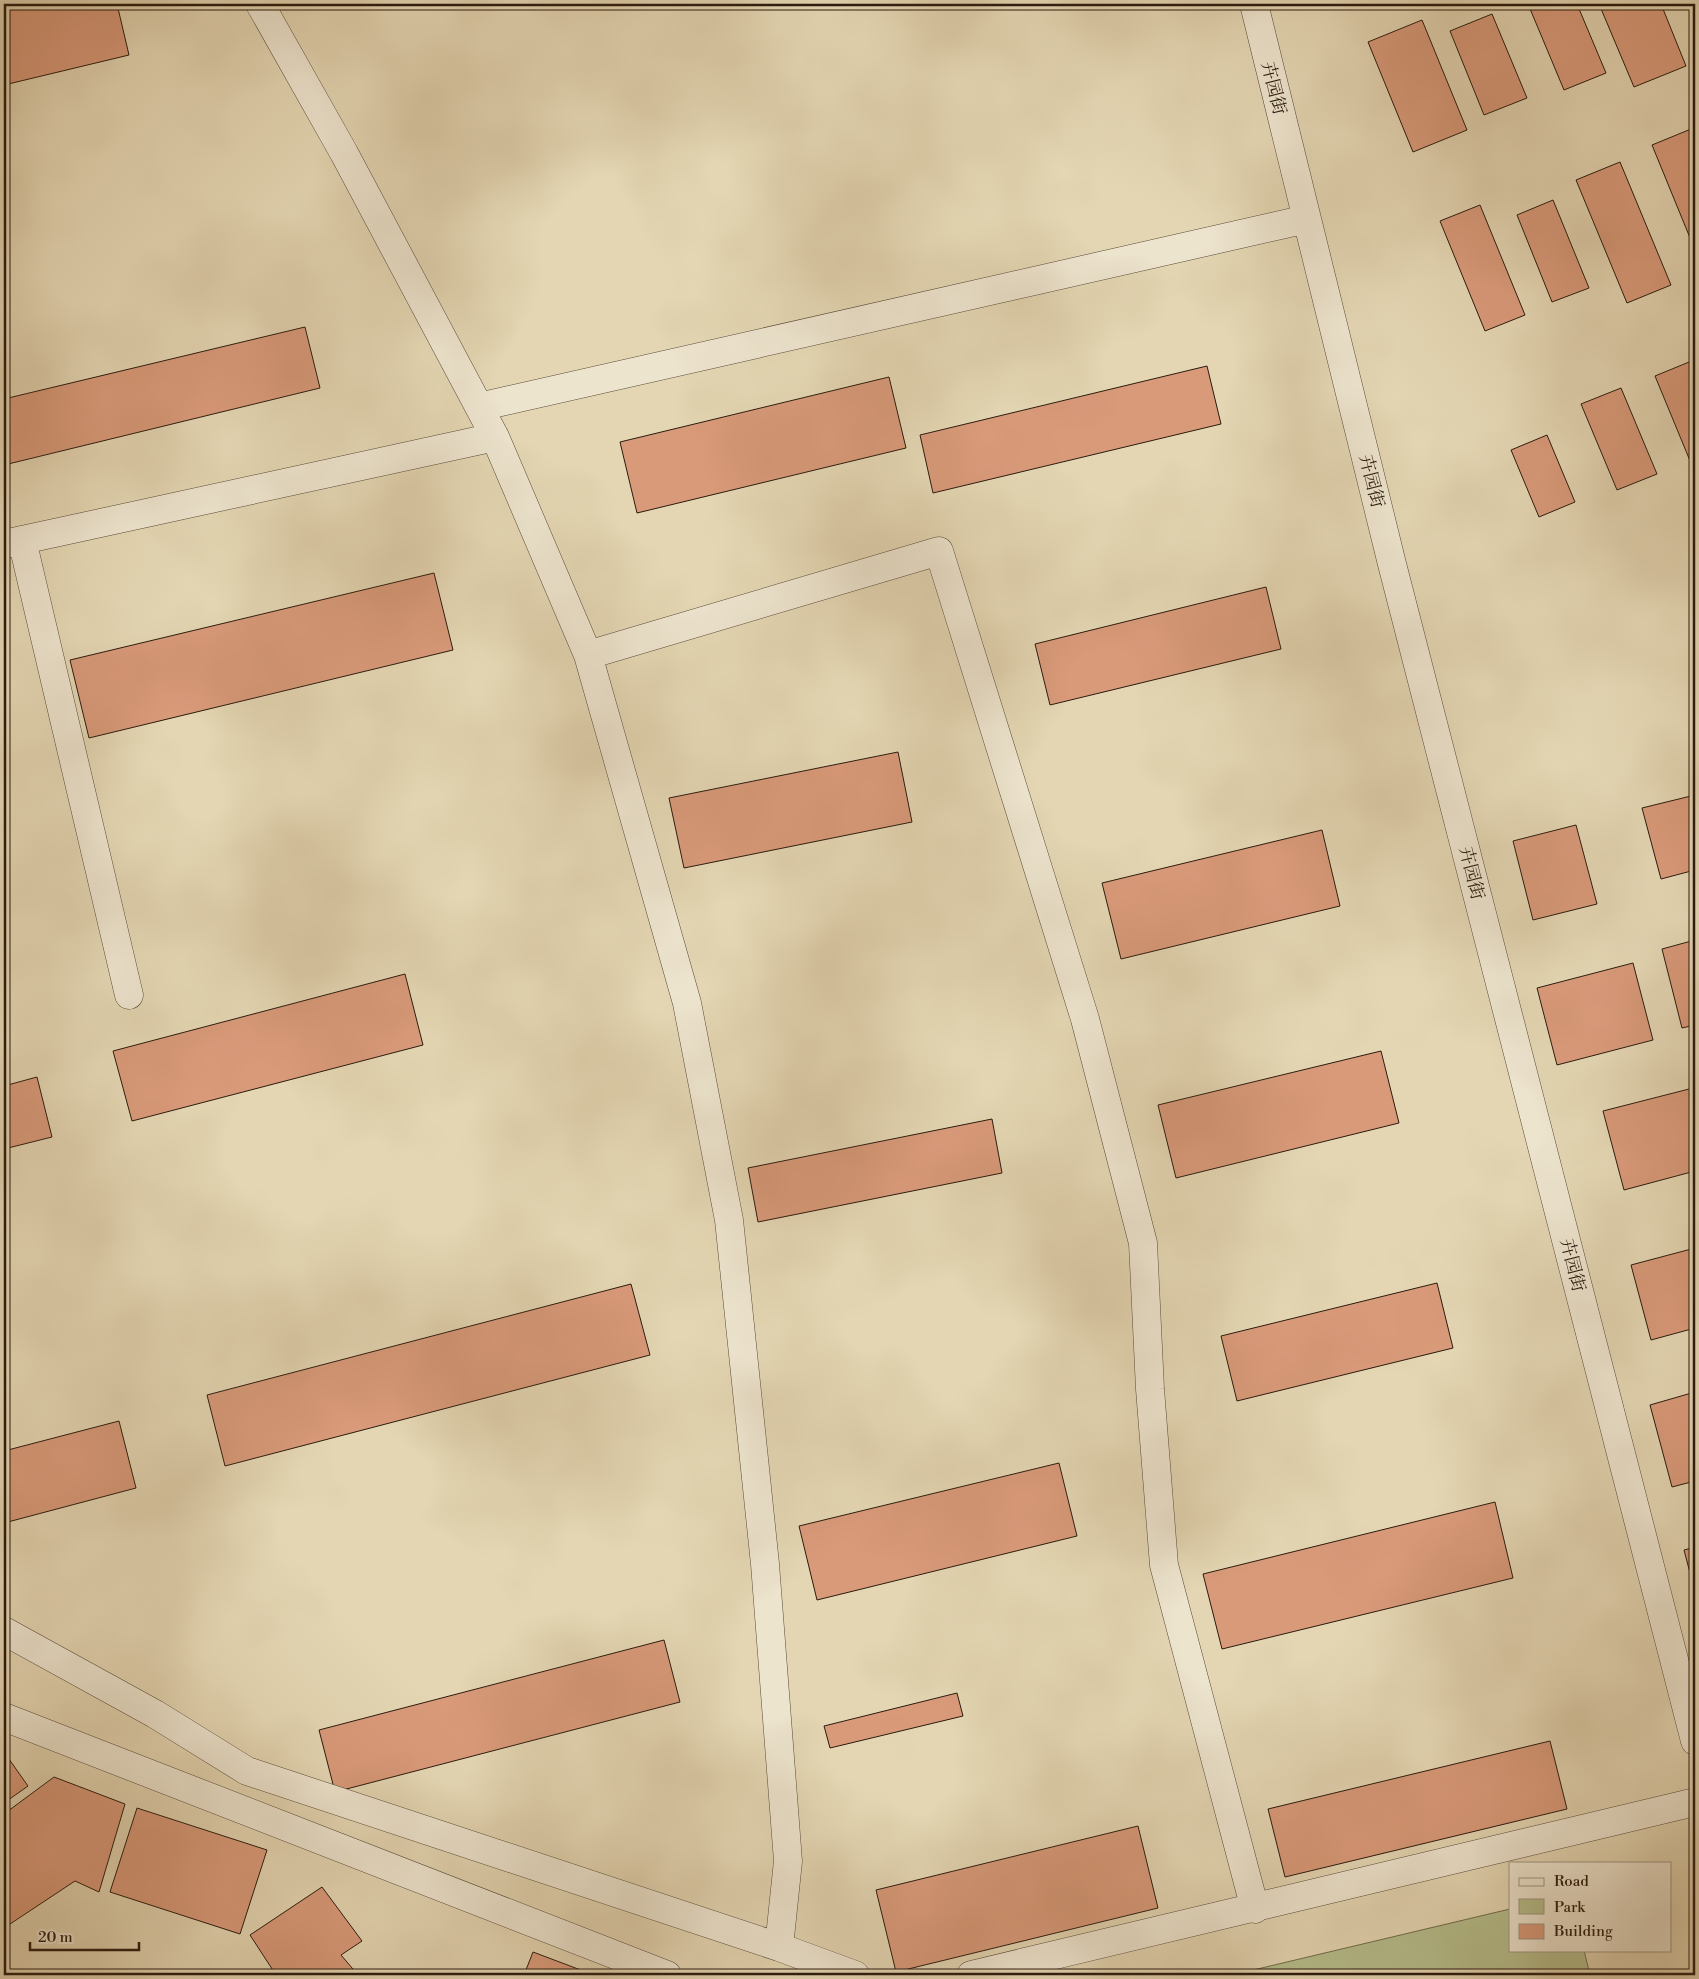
<svg xmlns="http://www.w3.org/2000/svg" width="1699" height="1979" font-family="'Libre Bodoni','Noto Serif SC',serif">
<rect width="100%" height="100%" fill="#e4d6b3"/>
<filter id="stains"><feTurbulence type="fractalNoise" baseFrequency=".004" numOctaves="4"/><feColorMatrix values="0 0 0 0 .2 0 0 0 0 .09 0 0 0 0 .02 0 0 0 .5 -.17"/></filter>
<radialGradient id="worn" r=".72"><stop offset=".6" stop-color="#630" stop-opacity="0"/><stop offset="1" stop-color="#630" stop-opacity=".3"/></radialGradient>
<!-- green -->
<path fill="#b5bd8b" stroke="#706c4d" d="M1510 1909V1950H1584L1590 1975H1250L1249 1971Z"/>
<!-- building -->
<path fill="#d99a7a" stroke="#2a1b0f" d="M8 4H117L129 55 4 85V5Z
M1528 4H1577L1606 73 1564 90Z
M1599 4H1661L1686 66 1634 87Z
M1688 4H1695V22Z
M1492 14 1527 98 1484 115 1450 31Z
M1422 20 1467 130 1413 152 1368 42Z
M1691 129 1695 139V250L1652 145Z
M1620 162 1671 285 1627 303 1576 180Z
M1553 200 1589 288 1552 302 1517 215Z
M1480 205 1525 315 1485 331 1440 221Z
M305 327 320 388 4 465V399Z
M1694 360 1695 467 1693 468 1655 376Z
M1207 366 1221 424 933 493 920 435Z
M889 377 906 448 637 513 620 442Z
M1621 388 1657 474 1617 490 1581 404Z
M1547 435 1575 502 1539 517 1511 450Z
M434 573 453 650 89 738 70 660Z
M1266 587 1281 649 1050 705 1035 644Z
M898 752 912 822 684 868 669 798Z
M1695 795V870L1661 879 1642 808Z
M1576 825 1597 904 1533 920 1513 841Z
M1322 830 1340 906 1121 959 1102 883Z
M1695 940V1025L1682 1028 1662 949Z
M1633 963 1653 1040 1557 1065 1537 988Z
M405 974 423 1045 132 1121 113 1051Z
M1381 1051 1399 1123 1176 1178 1158 1105Z
M37 1077 52 1137 4 1149V1086Z
M1693 1088 1695 1095V1171L1624 1190 1603 1111Z
M992 1119 1002 1173 758 1222 748 1168Z
M1695 1248V1328L1651 1340 1631 1265Z
M1437 1283 1453 1348 1237 1401 1221 1336Z
M631 1284 650 1355 225 1466 207 1395Z
M1695 1392V1481L1672 1487 1650 1405Z
M119 1421 136 1488 4 1523V1451Z
M1059 1463 1077 1536 817 1600 799 1526Z
M1495 1502 1513 1578 1222 1649 1203 1574Z
M1695 1547V1592L1684 1550Z
M664 1640 680 1702 335 1792 319 1730Z
M957 1693 963 1716 830 1748 824 1726Z
M1550 1741 1567 1809 1285 1877 1268 1809Z
M4 1752 28 1786 4 1803Z
M54 1777 125 1804 99 1892 75 1881 4 1928V1814Z
M137 1808 267 1850 240 1934 110 1892Z
M1138 1826 1158 1908 896 1972 876 1890Z
M322 1887 362 1941 341 1955 358 1975H276L250 1935Z
M533 1952 594 1975H524Z"/>
<g fill="none" stroke-linecap="round" stroke-linejoin="round">
<defs>
<path id="minor" d="M260 4 344 153 495 437 588 655 687 1003 729 1220 765 1564 788 1861 779 1947
M1254 4 1392 564 1695 1741
M479 407 1307 219
M22 540 129 995
M4 544 495 437
M588 655 939 551 1085 1019 1143 1243 1150 1389 1164 1565 1255 1909
M4 1631 155 1714 247 1771 779 1947 855 1975
M4 1717 667 1975
M971 1975 1695 1802"/>
</defs>
<!-- minor casing -->
<use href="#minor" stroke="#584a38" stroke-width="29"/>
<!-- minor -->
<use href="#minor" stroke="#ede4ce" stroke-width="28"/>
</g>
<g text-anchor="middle" stroke-width="4.5" stroke-linejoin="round" paint-order="stroke">
<!-- street labels -->
<g font-size="18" fill="#2a1b0f" stroke="#ede4ce">
<text transform="translate(1274 88) rotate(76)" y="6">卉园街</text>
<text transform="translate(1372 481) rotate(76)" y="6">卉园街</text>
<text transform="translate(1472 873) rotate(76)" y="6">卉园街</text>
<text transform="translate(1573 1265) rotate(76)" y="6">卉园街</text>
</g>
</g>
<!-- margin -->
<rect width="1699" height="1979" fill="none" stroke="#e4d6b3" stroke-width="20"/>
<rect x="5" y="5" width="1689" height="1969" fill="none" stroke="#2a1b0f" stroke-width="2.5"/>
<rect x="10" y="10" width="1679" height="1959" fill="none" stroke="#2a1b0f"/>
<!-- legend -->
<rect x="1509" y="1862" width="162" height="90" fill="#ede4ce" stroke="#9f9482"/>
<rect x="1519" y="1878" width="25" height="8" fill="#ede4ce" stroke="#9f9482"/>
<text x="1554" y="1886" font-size="15" fill="#2a1b0f">Road</text>
<rect x="1519" y="1899" width="25" height="15" fill="#b5bd8b" stroke="#9f9482"/>
<text x="1554" y="1912" font-size="15" fill="#2a1b0f">Park</text>
<rect x="1519" y="1924" width="25" height="15" fill="#d99a7a" stroke="#9f9482"/>
<text x="1554" y="1936" font-size="15" fill="#2a1b0f">Building</text>
<!-- scale -->
<path d="M30 1942v8h109v-8" fill="none" stroke="#2a1b0f" stroke-width="2.5"/>
<text x="38" y="1942" font-size="15" fill="#2a1b0f" stroke="#ede4ce" stroke-width="4" paint-order="stroke">20 m</text>
<rect width="100%" height="100%" filter="url(#stains)"/>
<rect width="100%" height="100%" fill="url(#worn)"/>
</svg>
